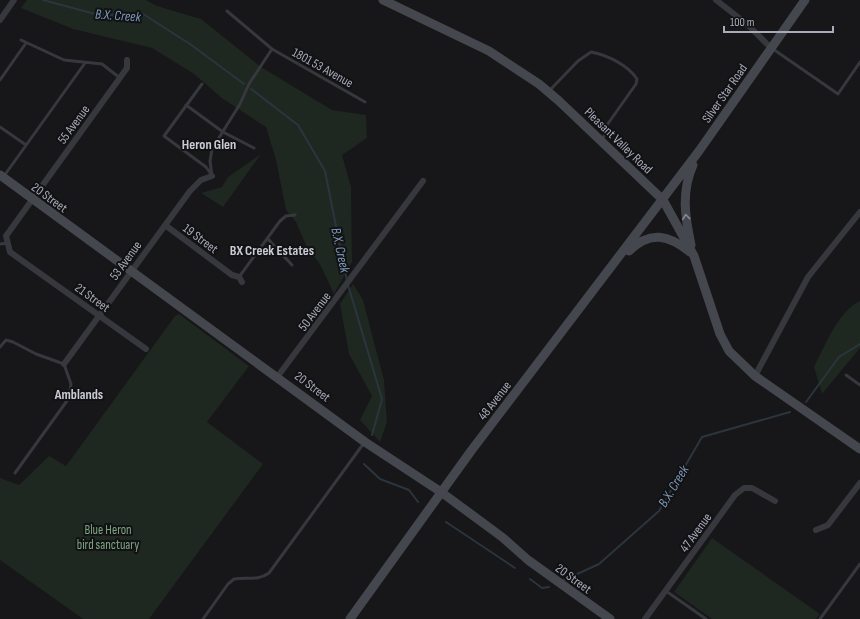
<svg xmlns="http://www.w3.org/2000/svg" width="860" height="619" font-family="'Sofia Sans Condensed',sans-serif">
<rect width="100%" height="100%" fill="#171619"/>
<!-- green -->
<path fill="#1e2720" d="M27 0H146L157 6 201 19 261 67 332 110 366 115 367 138 342 155 351 187 352 262 334 294 321 266 306 245 296 222 286 210 276 160 266 127 223 99 194 74 152 48 73 29 21 8Z
M261 154 223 207 201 193 222 187 228 177Z
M353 284 363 300 384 380 387 422 380 442 360 420 372 396 349 354 340 304Z
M860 301V348L822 394 814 367C824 347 839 310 860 301Z
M179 314 249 366 207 422 263 464 149 619H83L0 560V478L19 485 49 456 66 466 175 316Z
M712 538 820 614 816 619H712L674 592Z"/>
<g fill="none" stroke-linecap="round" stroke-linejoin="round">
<!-- stream -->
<path stroke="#2b353e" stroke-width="2" d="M43 0 99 15 143 14 190 44 244 84
M251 89 298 125 325 171 347 281
M348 285 382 399 372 435
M806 402 839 357 860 344
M364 464 380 479 409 490 418 502
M446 522 515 568
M530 579 542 588 549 587
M562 581 599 564 659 511 702 437 790 412"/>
<!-- lane -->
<path stroke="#37383e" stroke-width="3" d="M227 11 272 49 365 102
M21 40 64 60 102 64 120 78
M773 49 838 94 860 62
M0 80 26 43
M202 84 164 136 206 167 211 174
M549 91 578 61 591 52C607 55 628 65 637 79L636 84 607 125 603 140
M186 105 223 132 254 148
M0 127 26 145
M4 176 85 63
M212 176 210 161 212 149 240 104 249 84 272 49
M268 239 292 265
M0 244 8 243
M239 277 280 221 286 216 295 215
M0 347 6 340 13 342 36 354 64 364 71 384 69 398 15 473
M846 375 860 385
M666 591 706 619
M203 619 228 584 234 579C247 577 258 581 269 573L364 443
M820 619 860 564"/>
<!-- street -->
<path stroke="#37383e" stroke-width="6" d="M716 0 748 25 771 48
M0 20 14 0
M127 60V68L6 236 10 252 146 349
M165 225 232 275 239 277 242 282
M64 364 190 191 201 180 212 176
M278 376 423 181
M755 376 808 277 860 212
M816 530 828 525 860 483
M645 619 735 495 744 488H752L775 501"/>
<!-- secondary -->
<path stroke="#45474e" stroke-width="9" d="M383 0 489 51 539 84 559 101 663 200 694 256 720 334 729 351 755 376 860 449
M0 175 365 442 441 492 502 537 528 560 610 619
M691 245C685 217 681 192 693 165
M629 251C650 230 669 235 690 252
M350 619 471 451 699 151 805 0"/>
</g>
<!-- one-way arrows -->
<defs><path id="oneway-chevron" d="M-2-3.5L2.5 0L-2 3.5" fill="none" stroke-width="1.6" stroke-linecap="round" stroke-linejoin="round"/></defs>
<use stroke="#858994" href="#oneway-chevron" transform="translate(686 217) rotate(-96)"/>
<g text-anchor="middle" stroke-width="4" stroke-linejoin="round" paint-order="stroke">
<!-- street labels -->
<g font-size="13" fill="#a8acba" stroke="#121114">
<text transform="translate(323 67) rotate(29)" y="5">1801 53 Avenue</text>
<text transform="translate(724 93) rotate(-55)" y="5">Silver Star Road</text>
<text transform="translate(73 124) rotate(-54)" y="5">55 Avenue</text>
<text transform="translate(619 140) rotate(44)" y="5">Pleasant Valley Road</text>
<text transform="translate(50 197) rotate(36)" y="5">20 Street</text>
<text transform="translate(201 238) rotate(37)" y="5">19 Street</text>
<text transform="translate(125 260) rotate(-54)" y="5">53 Avenue</text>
<text transform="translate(93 297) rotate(36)" y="5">21 Street</text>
<text transform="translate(314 311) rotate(-53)" y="5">50 Avenue</text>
<text transform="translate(313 386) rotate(37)" y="5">20 Street</text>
<text transform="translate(494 400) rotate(-52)" y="5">48 Avenue</text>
<text transform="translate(695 532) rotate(-54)" y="5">47 Avenue</text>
<text transform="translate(574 578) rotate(36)" y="5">20 Street</text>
</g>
<!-- park labels -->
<g font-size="13" fill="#7da682" stroke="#121114">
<text x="108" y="534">Blue Heron<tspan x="108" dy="15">bird sanctuary</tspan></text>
</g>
<!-- water labels -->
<g font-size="14" font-style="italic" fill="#7c98b7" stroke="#121114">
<text transform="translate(118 15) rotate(4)" y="5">B.X. Creek</text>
<text transform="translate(341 250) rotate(78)" y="5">B.X. Creek</text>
<text transform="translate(673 486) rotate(-59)" y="5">B.X. Creek</text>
</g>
<!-- neighbourhood labels -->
<g font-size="14" font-weight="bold" fill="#c9ccd5" stroke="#121114">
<text x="209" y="149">Heron Glen</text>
<text x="272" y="255">BX Creek Estates</text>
<text x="79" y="399">Amblands</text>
</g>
</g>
<!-- scale -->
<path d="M724 26v6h109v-6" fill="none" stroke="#a8acba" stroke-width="2"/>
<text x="730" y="26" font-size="12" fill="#a8acba" stroke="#121114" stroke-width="3" paint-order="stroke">100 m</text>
</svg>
